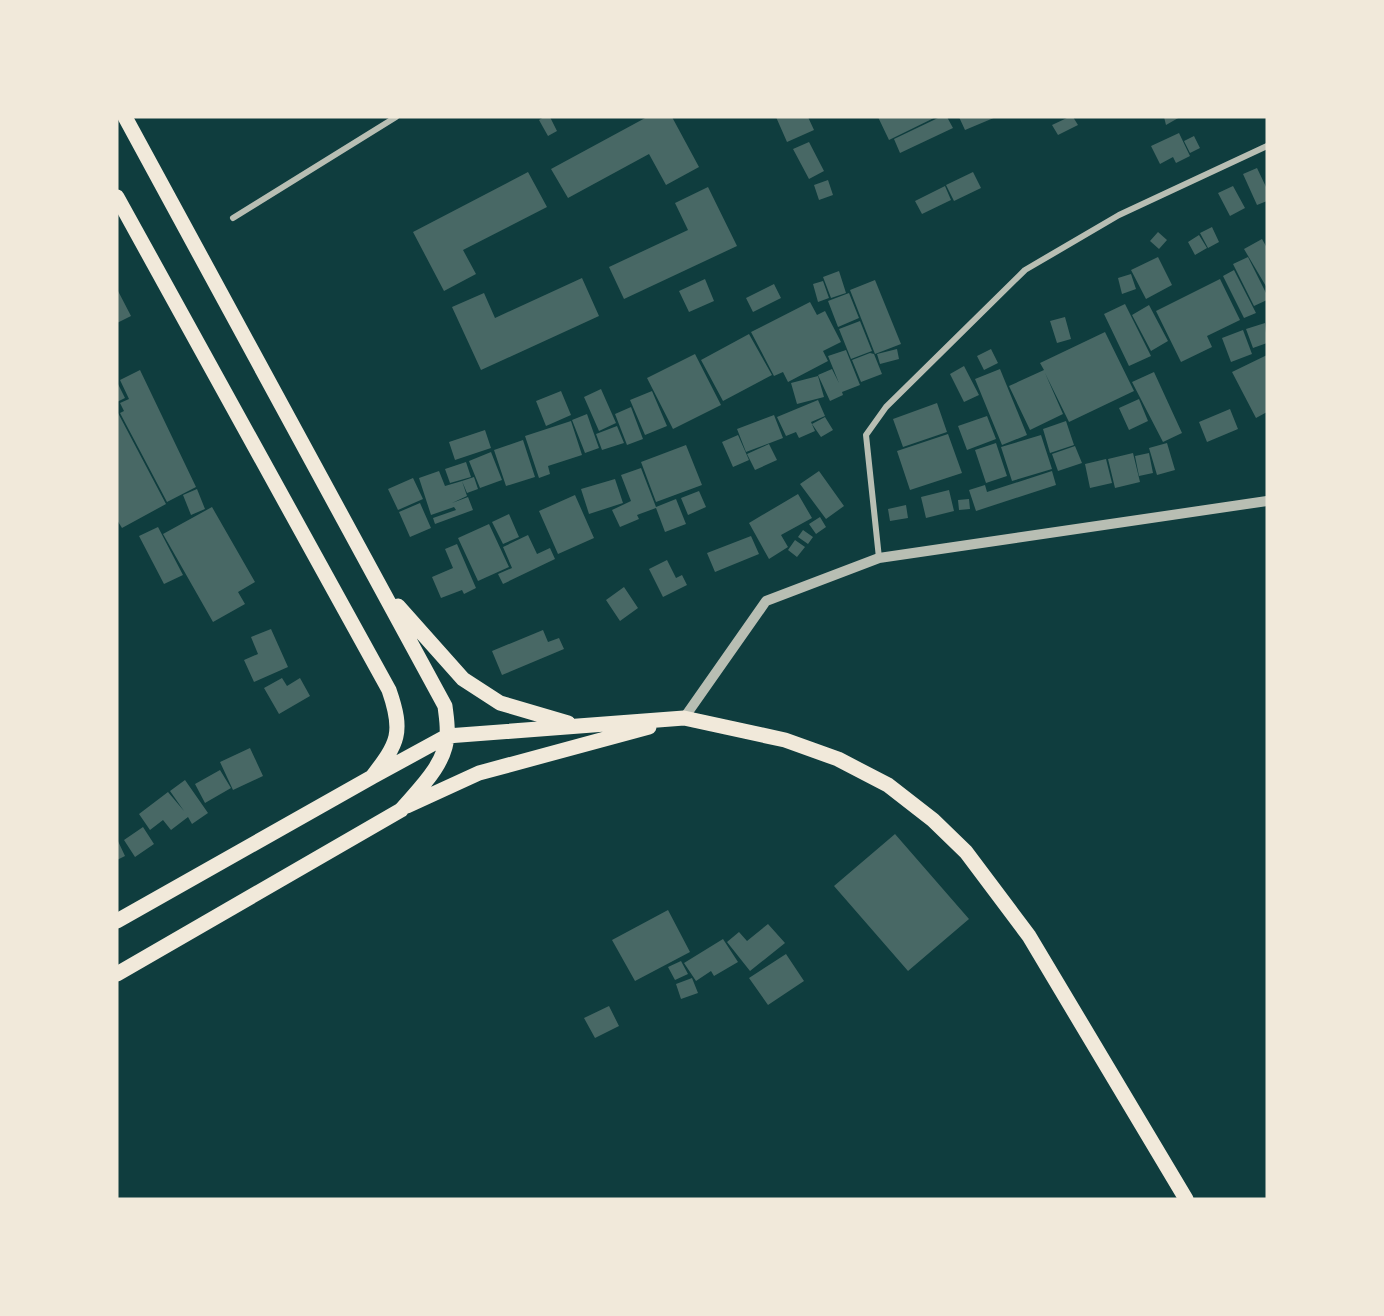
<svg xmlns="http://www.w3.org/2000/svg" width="1384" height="1316" font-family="Lato,sans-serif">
<rect width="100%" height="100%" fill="#0f3d3e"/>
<!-- building -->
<path fill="#486865" d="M544 117H550L557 131 548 136 539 120Z
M647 117H672L699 167 666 185 649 154 568 198 551 169Z
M776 117H808L814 130 787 142Z
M878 117H936L889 140Z
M940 117H947L953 128 900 153 894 139Z
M959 117H996L965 130Z
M1069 117H1073L1078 125 1058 135 1052 125Z
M1164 117H1180L1166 125Z
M1179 133 1190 156 1176 163 1173 157 1160 164 1151 146Z
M1194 136 1200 148 1190 153 1184 141Z
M809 142 824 171 809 179 793 149Z
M1257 168 1267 189V201L1257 205 1243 174Z
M528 172 547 207 463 250 476 274 444 291 413 232Z
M973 172 981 188 954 201 946 185Z
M828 180 833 195 819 200 814 185Z
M945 186 951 200 922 214 915 201Z
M1233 186 1245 208 1230 216 1218 193Z
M708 187 737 246 624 299 609 267 688 230 675 203Z
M1212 227 1219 242 1208 248 1200 233Z
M1158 232 1167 240 1159 249 1150 241Z
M1199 235 1207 248 1195 255 1188 242Z
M1262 239 1267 248V288L1244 249Z
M1158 257 1172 285 1146 299 1131 270Z
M1248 257 1267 295V300L1254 306 1233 264Z
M1234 270 1256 313 1244 318 1223 276Z
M839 271 846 293 831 298 823 277Z
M1131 274 1136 289 1122 294 1118 278Z
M582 278 599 316 481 370 452 307 484 293 495 318Z
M705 279 714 301 689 312 679 291Z
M1220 279 1240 320 1207 336 1212 347 1181 362 1156 311Z
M875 280 901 344 875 354 850 290Z
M823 281 829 298 818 302 813 284Z
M774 284 781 298 753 312 746 298Z
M117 289 131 316 117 323Z
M849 293 859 318 838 327 828 301Z
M810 302 817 315 825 311 841 342 823 351 828 361 788 382 783 372 774 376 751 332Z
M1125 304 1151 356 1129 366 1104 314Z
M1149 305 1168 341 1151 351 1132 315Z
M1065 317 1071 339 1057 343 1050 321Z
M860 321 872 351 851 359 839 329Z
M1265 323 1267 343 1253 348 1246 329Z
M1243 330 1252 354 1231 362 1222 338Z
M1105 332 1134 391 1069 422 1045 373 1063 414 1030 430 1009 386 1044 370 1040 363Z
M749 334 772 375 723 401 701 360Z
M897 349 899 359 880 364 877 354Z
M991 349 998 363 984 370 977 356Z
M846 350 860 385 842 392 843 395 830 401 818 375 832 369 839 383 828 356Z
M870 353 874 354 882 374 861 382 852 360Z
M695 354 721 405 673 429 647 378Z
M1267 355V412L1256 418 1232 372Z
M964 366 979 395 964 402 950 374Z
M1000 369 1027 435 1002 445 975 379Z
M140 370 196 487 167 502 120 413 124 411 120 403 129 399 120 380Z
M1154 372 1182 433 1163 442 1132 382Z
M818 376 824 397 797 404 791 383Z
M117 382 125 398 117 402Z
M601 389 616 423 599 431 584 397Z
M561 391 571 415 546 426 536 401Z
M652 391 667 426 645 435 630 400Z
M1139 399 1148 421 1129 430 1119 408Z
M818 400 825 416 811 422 815 431 799 438 796 432 786 436 777 417Z
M937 403 947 432 903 447 893 419Z
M631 407 643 439 627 445 615 414Z
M1230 409 1238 429 1207 442 1199 422Z
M117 411 166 504 122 528 117 520Z
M587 414 599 448 585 453 572 420Z
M774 415 783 438 746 452 737 429Z
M987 416 996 439 967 450 958 426Z
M825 417 833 430 821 437 812 424Z
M571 421 582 455 548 466 550 474 539 478 525 436Z
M1066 421 1074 445 1050 453 1043 429Z
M617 426 624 443 602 450 596 434Z
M485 430 491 448 455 460 449 442Z
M948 434 962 473 910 490 897 451Z
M738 435 749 460 733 467 722 442Z
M1041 435 1052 469 1012 481 1001 447Z
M523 440 535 477 506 486 494 450Z
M996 443 1007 476 986 483 975 450Z
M1167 443 1175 470 1157 475 1149 448Z
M769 444 777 460 755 470 747 454Z
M686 445 702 485 656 502 641 462Z
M1075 446 1082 463 1058 471 1052 454Z
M491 452 502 480 480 488 469 461Z
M1133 453 1140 482 1115 488 1108 459Z
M1149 453 1153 473 1139 476 1135 456Z
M1106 459 1112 483 1090 488 1085 464Z
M466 462 471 477 450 483 445 469Z
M641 468 656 507 676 499 686 524 665 532 656 508 637 515 639 519 620 527 612 510 631 501 621 475Z
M439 471 445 486 462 481 467 496 452 503 468 497 473 510 435 524 433 518 456 510 454 507 431 515 419 478Z
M819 471 844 506 826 519 800 484Z
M1052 471 1056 485 976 511 969 490 985 485 987 492Z
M474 477 478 489 467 493 462 481Z
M413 478 423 499 398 510 388 489Z
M615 479 623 503 589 514 581 489Z
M197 489 205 509 191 515 183 495Z
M949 490 954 511 926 518 921 497Z
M699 491 706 507 688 515 681 498Z
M798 494 812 518 781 535 788 547 769 559 749 523Z
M575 495 594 538 558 554 539 511Z
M969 499 970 509 959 510 958 500Z
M420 503 431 528 410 537 399 512Z
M906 505 908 518 890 521 888 509Z
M212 507 255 582 238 592 245 604 213 622 163 534Z
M509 514 519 537 503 544 492 522Z
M820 517 826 527 816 534 809 524Z
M489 524 509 567 478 581 458 538Z
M158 527 183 575 164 584 139 536Z
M803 530 813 537 808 544 798 537Z
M528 535 537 554 550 548 555 559 503 584 498 574 512 568 503 547Z
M751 536 759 554 715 572 707 553Z
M795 540 805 547 797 557 788 550Z
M457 544 476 588 464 594 462 590 441 598 432 577 453 568 445 549Z
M667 560 676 578 682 575 687 585 663 597 649 569Z
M624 587 638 608 620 621 606 600Z
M271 629 288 667 254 682 244 660 258 654 251 637Z
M543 630 548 642 559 638 564 649 502 675 492 651Z
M282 678 287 686 300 678 310 696 279 714 264 688Z
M250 748 263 776 233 790 220 762Z
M220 770 231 788 205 803 195 784Z
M185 780 208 813 192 824 188 817 171 830 163 820 150 830 139 814 168 792 184 811 170 791Z
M143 827 154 844 135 857 124 840Z
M895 834 969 919 908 971 834 886Z
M117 839 125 856 117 860Z
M668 910 690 952 635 981 612 940Z
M768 924 785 943 750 971 727 942 739 932 747 941Z
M723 939 738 962 714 976 711 971 696 981 684 963Z
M786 954 804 981 768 1005 749 978Z
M681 961 688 974 675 980 668 967Z
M692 978 698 993 681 999 676 984Z
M609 1006 619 1026 595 1038 584 1018Z"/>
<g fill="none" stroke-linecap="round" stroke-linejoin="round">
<!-- minor -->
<path stroke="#b8beb3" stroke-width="6" d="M233 218 396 117
M879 558 866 435 886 407 1025 270 1119 215 1267 146"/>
<!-- tertiary -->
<path stroke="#b8beb3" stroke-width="10" d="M684 718 766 601 879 558 1267 501"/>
<!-- primary -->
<path stroke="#f1e9da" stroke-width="15" d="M117 197 389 690C404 733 398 743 372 777L117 921
M398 606 463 679 500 703 568 723
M372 777 447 736 684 718 785 740 838 759 888 785 933 820 966 852 1029 936 1186 1199
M407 806 479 773 649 727
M117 974 401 810C419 789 446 764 447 735 448 725 446 715 445 706L125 117"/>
</g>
<!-- border -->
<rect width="1384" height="1316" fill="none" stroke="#f1e9da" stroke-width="237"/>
</svg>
